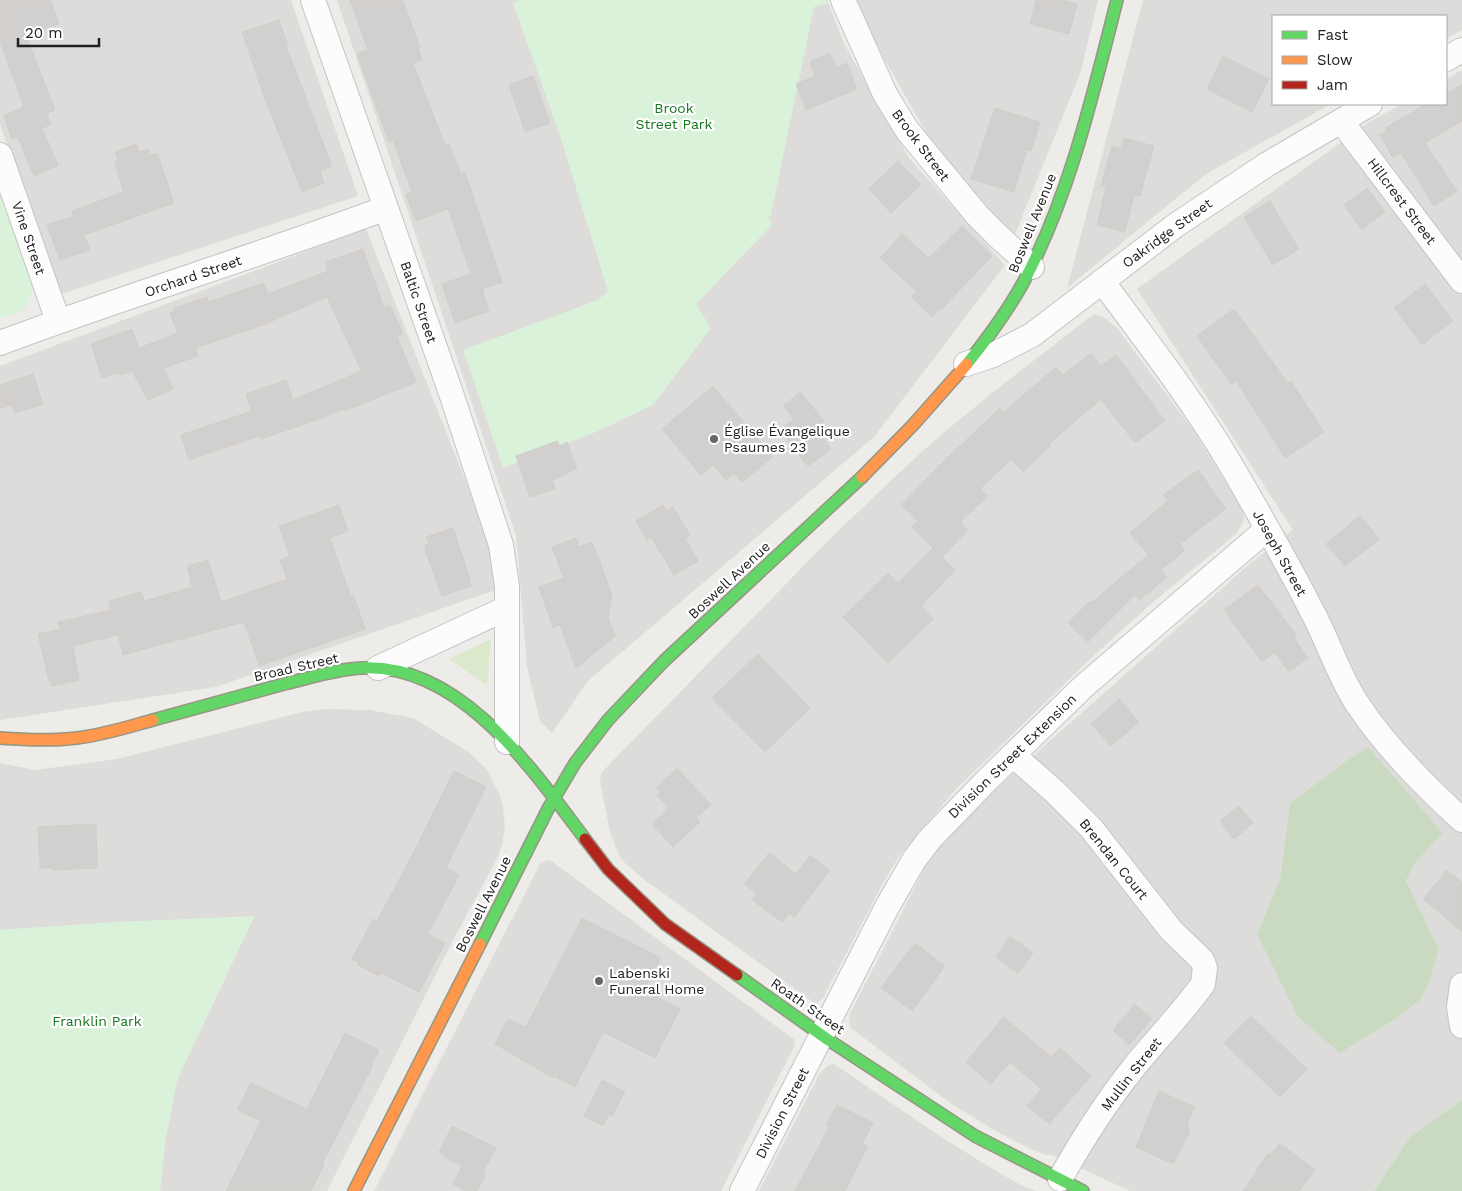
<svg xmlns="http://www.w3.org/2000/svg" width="1462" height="1191" font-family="'Work Sans',sans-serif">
<rect width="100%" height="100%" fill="#eeece9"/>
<!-- residential -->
<path fill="#dddcda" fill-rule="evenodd" d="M0 0H291L358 196 58 295 0 124Z
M337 0H827L844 44 909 158 1005 265 874 437 588 681 552 733 540 721 527 667 516 535Z
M856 0H1098L1081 71 1014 237 933 145 863 21Z
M1143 0H1462V30L1446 39V16H1273V104H1331L1206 174 1067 288Z
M1462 70V1100L1410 1137 1374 1191H1130L1052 1155H1046L1031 1149 999 1133 953 1105 856 1032 850 1027 849 1016 928 861 935 851 981 802 1253 561 1293 530 1137 289 1369 122 1402 104H1446V79ZM1368 748 1443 833 1415 863 1406 881 1439 949 1428 986 1420 1000 1394 1020 1340 1053 1257 934 1280 879 1290 803 1342 764Z
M366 229 507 586 216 687 0 720V366Z
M1094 314 1105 318 1118 329 1195 433 1242 509 1244 517 1243 522 1236 534 1152 603 1090 659 956 789 898 858 883 883 824 996 818 1003 813 1002 646 881 624 862 618 853 610 832 600 781 601 773 833 536 900 472 937 438 1002 385Z
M326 709 370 710 413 718 470 753 487 770 500 796 503 807 505 827 502 844 498 857 452 942 327 1191H160L165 1142 177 1080 254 917 119 922 0 930V763L35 770 117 759 302 712Z
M547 860 551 861 795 1040 794 1047 721 1191H374L540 864Z
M834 1064 937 1134 981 1162 1019 1184 1036 1191H759L820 1073 827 1066Z"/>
<!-- grass -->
<path fill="#dae8cb" d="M491 639 487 685 449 659Z"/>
<!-- forest -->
<path fill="#cadac1" d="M1368 747 1443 833 1415 863 1406 881 1439 949 1428 986 1420 1000 1394 1020 1340 1053 1298 1017 1257 934 1280 879 1290 803 1342 764Z
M1462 1100V1191H1374L1410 1137Z"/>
<!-- park -->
<path fill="#daf1da" d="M521 0H826L828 4 814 7 771 215 768 218 773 224 696 304 711 328 653 405 596 432 503 468 463 350 598 300 608 291 559 133 513 3Z
M0 184 34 286 25 310 0 318Z
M254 916 177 1080 165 1142 160 1191H0V930L119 922Z"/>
<!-- building -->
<path fill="#d2d0ce" stroke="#d1cecb" d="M0 0H51L59 24 26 35 55 110 47 113 51 125 42 128 58 165 34 176 18 137 12 139 4 116 24 107 0 42Z
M350 0H403L420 48H418L422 60 413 63 445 145 449 144 461 174 465 172 502 282 482 289 489 311 455 323 442 284 471 274 448 209 416 221 406 194 412 192 393 140 389 142 357 54 368 50Z
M1036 0H1061L1077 4 1069 34 1030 24Z
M279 20 288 46H286L332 166 320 171 324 183 302 192 263 94 242 32Z
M830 53 836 68 847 63 857 89 806 110 796 84 815 76 810 62Z
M1223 56 1269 79 1252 112 1207 89Z
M533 76 550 123 525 132 509 85Z
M1462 84V121L1425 143 1457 191 1434 206 1403 156 1400 153 1393 158 1380 135 1387 131 1385 128 1423 106 1429 104H1446V94Z
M995 108 1040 122 1031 151 1027 150 1014 192 971 179Z
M1124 138 1154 146 1140 196 1134 195 1125 232 1097 225 1106 187 1101 186 1112 146 1121 148Z
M136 144 139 152 148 149 150 155 157 153 174 203 84 235 90 250 60 260 47 225 74 216 72 211 123 192 115 161 118 160 115 152Z
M898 161 921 185 891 213 869 189Z
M1367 188 1385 212 1362 230 1344 205Z
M1270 201 1299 249 1273 265 1244 217Z
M962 226 992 256 940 311 939 310 932 317 911 297 916 291 880 258 902 234 929 258Z
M363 249 384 308 390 305 403 334 397 337 416 382 344 411 343 409 325 417 261 439 260 436 189 460 181 435 252 411 246 394 286 380 293 400 359 372 358 371 361 370 327 297 263 325 195 348 198 356 164 368 173 389 148 400 132 371 120 375 119 372 102 378 91 344 132 329 139 348 178 333 170 313 175 311 174 308 207 297 208 302 264 283 268 294 328 271 325 262Z
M1425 284 1453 321 1422 345 1394 308Z
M1234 309 1288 383 1291 381 1324 432 1285 458 1236 381 1231 384 1197 336Z
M1091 353 1101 366 1116 355 1165 421 1135 443 1101 399 1049 444 1050 446 1023 472 1011 459 980 489 988 496 960 522 968 530 942 557 955 570 921 606 933 619 888 663 843 617 888 573 898 583 933 548 936 551 912 527 918 521 901 505 946 459 1000 408 1004 412 1056 367 1063 375Z
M33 374 43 404 14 413 12 405 0 408V385Z
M713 386 773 457 742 482 734 473 726 480 713 465 701 475 662 429Z
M800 392 824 421 815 428 831 449 808 466 779 430 794 419 783 406Z
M557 441 559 446 567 442 577 468 552 481 555 489 530 497 516 456Z
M1198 470 1226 509 1180 544 1185 550 1161 570 1167 577 1139 600 1135 595 1088 642 1068 623 1089 602 1091 603 1148 555 1130 533 1168 501 1163 495Z
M339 505 348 531 330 538 351 597 354 596 365 629 259 666 244 622 123 655 118 635 73 646 79 680 52 686 50 681H49L38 634 60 629 58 622 111 610 109 601 141 592 144 601 192 587 187 566 208 560 221 602 287 579 280 560 290 556 279 526Z
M663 505 666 511 673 507 690 535 685 538 698 561 674 575 651 537 647 540 636 521Z
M1360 516 1380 539 1345 566 1326 544Z
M453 528 470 579H469L471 586 442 596 425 550V545L429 544 426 537Z
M576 538 579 547 592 542 599 559 612 596 608 618 615 636 576 668 560 625 553 628 539 587 564 578 552 547Z
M1258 585 1297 636 1294 638 1308 658 1289 672 1274 652 1262 662 1224 610Z
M758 654 810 708 765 752 712 698Z
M1119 699 1139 722 1111 746 1091 724Z
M677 768 711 805 696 818 700 822 673 847 652 824 669 808 657 795 660 792 656 788Z
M454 771 486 787 446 868 459 875 428 934 445 943 419 992 381 973 379 976 358 965 359 963 352 959 373 919 377 921 414 852Z
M1239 806 1253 823 1234 839 1220 821Z
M96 824 97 868 53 870 52 868H40L38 827Z
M769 853 796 874 810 855 830 870 794 917 789 913 782 922 752 900 757 893 744 884Z
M1447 870 1462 882V932L1423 899Z
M582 918 661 958 644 990 680 1009 655 1058 603 1032 575 1087 554 1076 553 1078 495 1044 508 1019 526 1027Z
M1010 936 1033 953 1018 973 996 957Z
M915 943 945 966 912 1011 881 988Z
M1135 1004 1152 1019 1129 1045 1113 1030Z
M1251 1016 1307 1069 1280 1097 1224 1043Z
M1004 1017 1051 1057 1060 1048 1091 1076 1049 1124 1027 1106 1041 1089 1010 1062 991 1084 966 1062Z
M345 1033 379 1050 371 1066 372 1067 322 1164 324 1165 311 1191H226L261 1121 237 1110 251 1083 307 1109Z
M602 1080 625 1092 612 1116 609 1114 603 1126 584 1116Z
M1159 1091 1195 1107 1187 1125 1190 1131 1173 1164 1136 1147Z
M837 1105 873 1123 862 1144 868 1146 845 1191H795L829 1127 826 1125Z
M452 1126 496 1148 483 1172 486 1174 477 1191H465L453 1184 462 1166 443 1156 444 1155 439 1152Z
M1280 1143 1315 1170 1299 1191H1243L1258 1171 1256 1170 1268 1154 1270 1155Z"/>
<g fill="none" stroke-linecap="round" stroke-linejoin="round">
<defs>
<path id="street" d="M313 0 452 396 501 545 507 586V742
M843 0 885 94 907 130 977 215 999 237 1032 267
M1446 59 1462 50
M1341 121 1462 281
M0 155 58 321
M1102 281C1147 342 1194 402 1232 467 1260 515 1288 564 1313 613 1329 643 1339 677 1358 705 1387 748 1424 785 1462 820
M0 343C128 295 258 256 386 208
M966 364 993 355 1032 335 1176 225 1266 165 1370 104
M378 668 507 608
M1013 755 1055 792 1091 828 1171 930 1202 960 1205 968 1203 984C1182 1013 1157 1039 1134 1067 1106 1102 1082 1140 1060 1179
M1462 985 1459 1007 1462 1026
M742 1191 887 907 914 860 929 840 986 781 1084 686 1267 529"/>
<path id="fast" d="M967 364C987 339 1007 312 1023 283 1069 198 1093 94 1117 0
M153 720C196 708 240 696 284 684 310 678 336 669 362 668 460 663 533 770 585 839
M480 944 549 807 575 763 608 720 664 661 862 477
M737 975 827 1039 975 1136 1083 1191"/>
<path id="slow" d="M862 477 913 425 967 364
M0 738C26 740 52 741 77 738 103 735 128 727 153 720
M354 1191 480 944"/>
<path id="jam" d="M585 839 608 869 665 924 737 975"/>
</defs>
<!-- street casing -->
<use href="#street" stroke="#c5c4c3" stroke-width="26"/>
<!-- fast casing -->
<use href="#fast" stroke="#959683" stroke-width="14"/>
<!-- slow casing -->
<use href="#slow" stroke="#959683" stroke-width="14"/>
<!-- jam casing -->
<use href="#jam" stroke="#959683" stroke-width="14"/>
<!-- street -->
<use href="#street" stroke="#fcfcfc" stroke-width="24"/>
<!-- fast -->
<use href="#fast" stroke="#63d668" stroke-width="11"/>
<!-- slow -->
<use href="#slow" stroke="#ff974d" stroke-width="11"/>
<!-- jam -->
<use href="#jam" stroke="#b3261e" stroke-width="11"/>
</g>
<!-- markers -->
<g fill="#686766" stroke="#fff" stroke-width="2">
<circle cx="714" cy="439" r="5"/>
<circle cx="599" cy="981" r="5"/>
</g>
<g text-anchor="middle" stroke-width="4.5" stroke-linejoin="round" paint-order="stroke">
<!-- park labels -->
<g font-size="14" fill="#15771f" stroke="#fff">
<text x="674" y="113">Brook<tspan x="674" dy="16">Street Park</tspan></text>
<text x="97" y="1026">Franklin Park</text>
</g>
<!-- street labels -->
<g font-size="14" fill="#202020" stroke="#fff">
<text transform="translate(921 145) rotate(53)" y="5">Brook Street</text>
<text transform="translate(1402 201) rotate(53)" y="5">Hillcrest Street</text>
<text transform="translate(1032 223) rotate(-68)" y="5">Boswell Avenue</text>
<text transform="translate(1167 233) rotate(-36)" y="5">Oakridge Street</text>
<text transform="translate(29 238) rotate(71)" y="5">Vine Street</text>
<text transform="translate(193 276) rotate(-19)" y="5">Orchard Street</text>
<text transform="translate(419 302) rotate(71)" y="5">Baltic Street</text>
<text transform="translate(1280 553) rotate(61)" y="5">Joseph Street</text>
<text transform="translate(729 580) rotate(-43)" y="5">Boswell Avenue</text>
<text transform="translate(296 667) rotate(-13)" y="5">Broad Street</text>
<text transform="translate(1012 756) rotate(-44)" y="5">Division Street Extension</text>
<text transform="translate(1114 859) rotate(51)" y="5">Brendan Court</text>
<text transform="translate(483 904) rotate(-63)" y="5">Boswell Avenue</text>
<text transform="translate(808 1006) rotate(35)" y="5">Roath Street</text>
<text transform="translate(1131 1074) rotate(-52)" y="5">Mullin Street</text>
<text transform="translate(782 1113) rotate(-63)" y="5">Division Street</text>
</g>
<!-- poi labels -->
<g font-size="14" fill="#202020" stroke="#fff" text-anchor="start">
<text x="724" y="436">Église Évangelique<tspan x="724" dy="16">Psaumes 23</tspan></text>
<text x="609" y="978">Labenski<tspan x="609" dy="16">Funeral Home</tspan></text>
</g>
</g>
<!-- legend -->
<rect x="1272" y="15" width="175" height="90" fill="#ffffff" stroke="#a6a6a6"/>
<rect x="1282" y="31" width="25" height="8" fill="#63d668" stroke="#a6a6a6"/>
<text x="1317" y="40" font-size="15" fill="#202020">Fast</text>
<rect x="1282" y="56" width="25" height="8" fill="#ff974d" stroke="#a6a6a6"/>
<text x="1317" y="65" font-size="15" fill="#202020">Slow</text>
<rect x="1282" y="81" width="25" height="8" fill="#b3261e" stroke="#a6a6a6"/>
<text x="1317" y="90" font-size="15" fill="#202020">Jam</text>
<!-- scale -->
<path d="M18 38v8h81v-8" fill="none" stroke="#202020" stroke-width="2.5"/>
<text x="25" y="38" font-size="15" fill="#202020" stroke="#ffffff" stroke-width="4" paint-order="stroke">20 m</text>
</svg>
